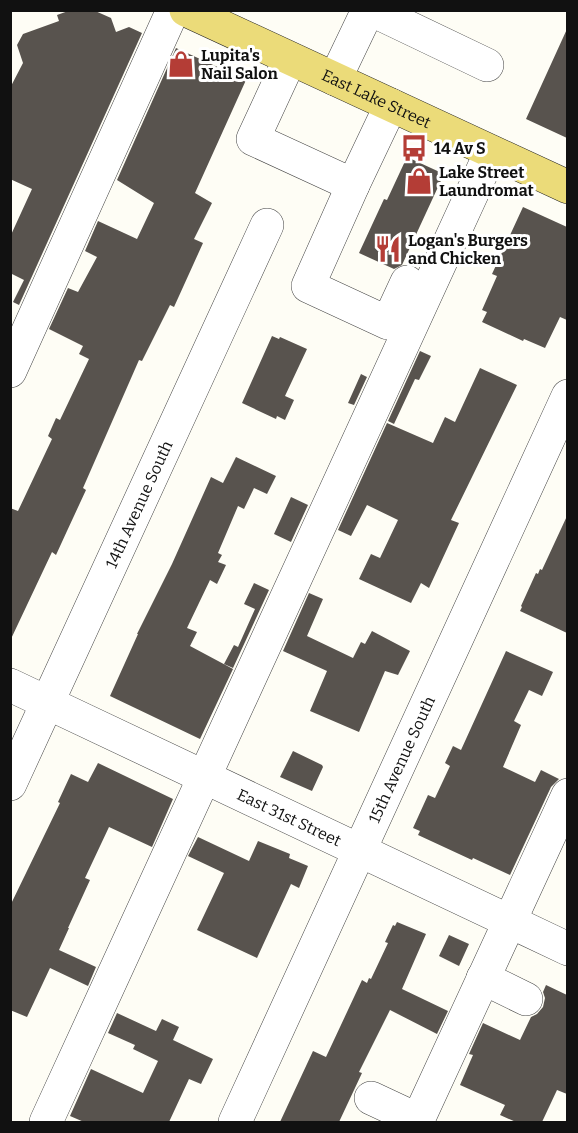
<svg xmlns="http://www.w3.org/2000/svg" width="578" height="1133" font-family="Bitter,serif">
<rect width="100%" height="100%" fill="#fefdf5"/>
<!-- building -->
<path fill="#58534e" d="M71 10H93L111 18 116 32 129 27 142 33 19 305 13 302 24 280 10 273V237L32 189 10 179V88L23 63 17 45 23 34 59 21 57 15Z
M567 29V138L526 119Z
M176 48 246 80 195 193 212 203 194 239 203 243 174 307 170 305 142 361 139 360 83 488 86 490 67 531 56 555 52 552 10 641V508L18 511 52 439 48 436 56 418 60 420 89 359 79 354 83 346 49 329 68 288 78 292 97 257 85 251 98 221 137 239 154 203 117 180Z
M407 157 444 174 402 265 394 269 359 253 384 199 387 200Z
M523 207 567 227V320L560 317 545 348 524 339 523 341 482 322 487 312 482 310 497 276 492 274Z
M272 336 279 339 280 337 307 349 285 396 294 400 285 420 277 416 276 419 242 403Z
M420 351 431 356 419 380 415 379 394 424 388 421Z
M480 368 517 385 451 520 459 523 429 588 421 583 411 603 359 579 371 554 380 558 398 520 367 505 351 536 338 530 387 423 433 443 445 417 455 422Z
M361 374 367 377 354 405 348 403Z
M236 457 276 476 267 494 254 488 244 509 238 506 218 553 222 555 218 562 226 565 217 584 210 580 187 628 197 632 190 646 233 669 200 739 110 696 138 634H137L172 564 211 477 223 483Z
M291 497 308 505 291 542 274 534Z
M567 516V633L520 611 522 607 521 606 536 573 538 574 540 569 542 570Z
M254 583 269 590 233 668 224 664 234 645 238 647 255 609 244 604Z
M309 593 323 599 307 636 353 658 361 642 365 644 372 631 410 651 398 675 385 671 359 732 310 711 327 671 283 651Z
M506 651 553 672 542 696 529 690 514 721 521 725 503 767 535 782 541 770 559 779 551 787 510 875 473 858 472 860 418 835 420 831 413 828 428 795 435 798 450 766 445 763 453 746 461 750Z
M293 751 322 765 323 767 312 791 280 777Z
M98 763 173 799 152 847 109 827 85 878 90 880 68 928H69L59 950 96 967 88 986 50 968 27 1017 10 1010V906L60 803 58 802 71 774 88 782Z
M198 837 249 861 258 841 290 854 289 858 308 866 299 888 291 884 257 958 197 930 224 873 188 856Z
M397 922 426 934 402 989 448 1011 437 1034 390 1010 359 1072 362 1073 339 1122H280L313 1051 326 1057 362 980 367 983 369 978 371 979 388 943 385 942 393 925 395 926Z
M449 935 469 944 459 966 439 956Z
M546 985 567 995V1094L557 1090 542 1122H516L500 1115 505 1105 460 1085 473 1055 469 1054 483 1023 520 1040 531 1017 537 1014 543 1007 545 998 543 992Z
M117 1013 156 1031 162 1019 179 1027 173 1040 213 1059 201 1084 189 1079 169 1122H84L70 1116 91 1069 143 1093 158 1061 133 1049 135 1045 108 1033Z"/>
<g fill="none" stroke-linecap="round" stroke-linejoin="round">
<defs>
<g id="minor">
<path d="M372 10 487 65"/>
<path d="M290 59 253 139 353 185 391 105"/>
<path d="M335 79 368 10"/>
<path d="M353 185 308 286 388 323 407 282"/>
<path d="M10 371 173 10"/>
<path id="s1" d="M10 685 568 949"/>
<path id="s2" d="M10 784 267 225"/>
<path d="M483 978 526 999"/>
<path d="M371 1098 418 1120"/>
<path d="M46 1122 491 152"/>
<path id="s3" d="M235 1122 568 396"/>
<path d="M417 1122 568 795"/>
</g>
<g id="major">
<path id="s4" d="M186 10 568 187"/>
</g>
</defs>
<!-- minor casing -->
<use href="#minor" stroke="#444" stroke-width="34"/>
<!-- major casing -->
<use href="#major" stroke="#222" stroke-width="34"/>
<!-- minor -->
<use href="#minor" stroke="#fff" stroke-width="33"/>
<!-- major -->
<use href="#major" stroke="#ebdb79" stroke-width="33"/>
</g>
<!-- icons -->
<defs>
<symbol id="shop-bare" viewBox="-9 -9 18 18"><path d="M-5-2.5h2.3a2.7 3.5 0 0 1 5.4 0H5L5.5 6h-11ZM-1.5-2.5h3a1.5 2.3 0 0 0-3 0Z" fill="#b43d36" stroke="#fff" stroke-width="2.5" paint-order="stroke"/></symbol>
<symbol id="bus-bare" viewBox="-9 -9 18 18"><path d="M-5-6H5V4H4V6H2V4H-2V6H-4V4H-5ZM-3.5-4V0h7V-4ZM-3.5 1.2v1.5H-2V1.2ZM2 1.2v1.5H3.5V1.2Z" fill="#b43d36" stroke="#fff" stroke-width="2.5" paint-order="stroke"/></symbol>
<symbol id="restaurant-bare" viewBox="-9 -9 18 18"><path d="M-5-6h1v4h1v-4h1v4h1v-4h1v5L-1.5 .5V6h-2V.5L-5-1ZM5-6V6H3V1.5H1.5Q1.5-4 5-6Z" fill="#b43d36" stroke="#fff" stroke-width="2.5" paint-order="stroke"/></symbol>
</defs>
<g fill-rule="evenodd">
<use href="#shop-bare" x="162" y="45" width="38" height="38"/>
<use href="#bus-bare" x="395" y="129" width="38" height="38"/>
<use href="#shop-bare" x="400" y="162" width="38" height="38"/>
<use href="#restaurant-bare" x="369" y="230" width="38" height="38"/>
</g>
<g text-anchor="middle" stroke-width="6" stroke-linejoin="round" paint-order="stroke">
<!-- poi labels -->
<g font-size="16" font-weight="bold" fill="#111" stroke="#fff" text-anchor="start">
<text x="201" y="61">Lupita's<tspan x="201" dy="18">Nail Salon</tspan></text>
<text x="434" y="154">14 Av S</text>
<text x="439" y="178">Lake Street<tspan x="439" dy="18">Laundromat</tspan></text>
<text x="408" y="246">Logan's Burgers<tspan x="408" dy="18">and Chicken</tspan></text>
</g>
<!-- street labels -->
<g font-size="16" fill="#111" stroke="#fff">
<text dy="6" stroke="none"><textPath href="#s4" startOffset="210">East Lake Street</textPath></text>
<text dy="6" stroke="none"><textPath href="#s2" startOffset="308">14th Avenue South</textPath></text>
<text dy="6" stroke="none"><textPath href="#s3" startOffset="399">15th Avenue South</textPath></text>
<text dy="6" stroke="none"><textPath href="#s1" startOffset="309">East 31st Street</textPath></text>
</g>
</g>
<!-- border -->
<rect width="578" height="1133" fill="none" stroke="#111111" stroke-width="24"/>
</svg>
